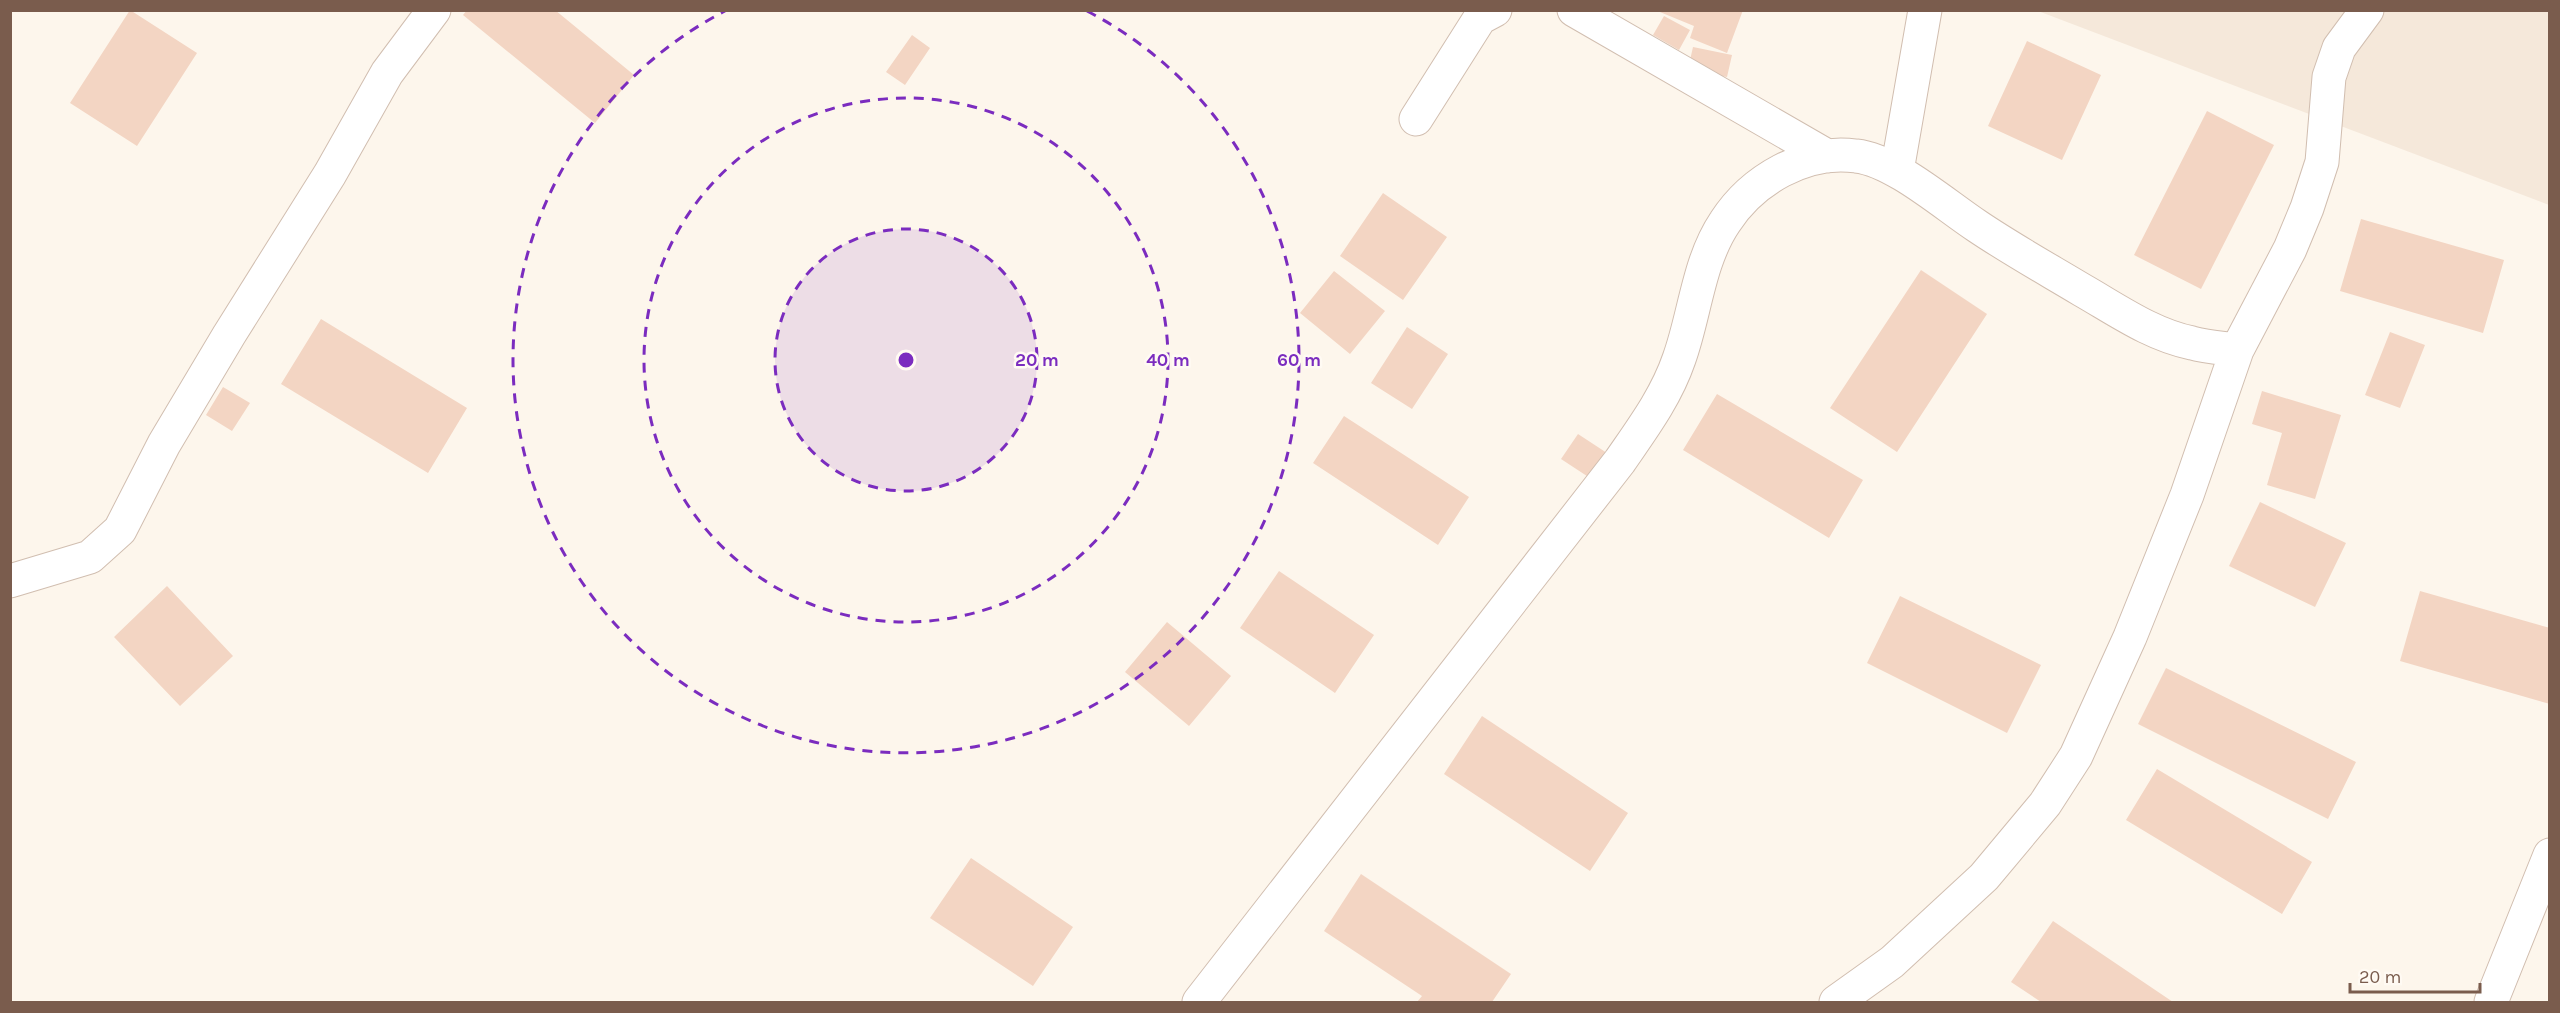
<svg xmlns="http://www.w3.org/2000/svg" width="2560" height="1013" font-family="Karla,sans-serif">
<rect width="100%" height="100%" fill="#fdf6ec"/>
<!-- residential -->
<path fill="#f5e8da" d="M2038 11H2549V205Z"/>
<!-- building -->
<path fill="#f3d5c3" d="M130 10 197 53 137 146 70 103Z
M467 10H555L634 75 595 123 463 15Z
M1655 10H1743L1727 53 1690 38 1694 26Z
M1664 16 1690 30 1679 50 1653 35Z
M912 35 930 48 905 85 886 72Z
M2027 41 2101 75 2062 160 1988 126Z
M1693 47 1732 55 1727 77 1688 69Z
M2207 111 2274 145 2201 289 2134 255Z
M1383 193 1447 237 1403 300 1340 256Z
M2361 219 2504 260 2483 333 2340 291Z
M1921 270 1987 314 1897 452 1830 408Z
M1334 271 1385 311 1350 354 1300 313Z
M321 319 467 408 428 473 281 384Z
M1407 327 1448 354 1412 409 1371 383Z
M2390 332 2425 345 2400 408 2365 395Z
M223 387 250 403 232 431 206 415Z
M2262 391 2341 415 2315 499 2267 485 2282 433 2252 424Z
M1717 394 1863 480 1829 538 1683 450Z
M1344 416 1469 497 1438 545 1313 463Z
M1578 434 1610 455 1593 480 1561 459Z
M2260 502 2346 543 2315 607 2229 566Z
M1279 571 1374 635 1335 693 1240 628Z
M167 586 233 656 180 706 114 637Z
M2420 591 2550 628V704L2400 661Z
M1900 596 2041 665 2007 733 1867 663Z
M1167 622 1231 676 1189 726 1125 672Z
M2166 668 2356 762 2328 819 2138 724Z
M1482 716 1628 813 1590 871 1444 774Z
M2157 769 2312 862 2282 914 2126 820Z
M971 858 1073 927 1033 986 930 918Z
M1361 874 1511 974 1492 1002H1417L1422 996 1324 931Z
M2053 921 2173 1002H2041L2011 982Z"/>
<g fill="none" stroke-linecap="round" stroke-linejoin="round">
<defs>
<path id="street" d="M1574 10 1827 156
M1416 119 1480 18 1495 10
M1897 171 1925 10
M10 581 90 557 120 530 164 444 229 335 330 174 387 73 434 10
M1199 1002 1620 461C1642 429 1666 397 1679 359 1695 315 1698 262 1725 222 1752 180 1805 149 1856 156 1894 160 1945 205 1977 226 2011 249 2047 269 2082 290 2117 310 2152 335 2192 343 2206 347 2222 348 2237 350
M1836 1002 1892 962 1984 877 2045 804 2076 756 2130 637 2187 495 2237 350 2290 249 2307 208 2322 162 2329 77 2339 48 2367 10
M2491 1002 2550 855"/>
</defs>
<!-- street casing -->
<use href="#street" stroke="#d1beb0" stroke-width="35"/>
<!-- street -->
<use href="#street" stroke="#fff" stroke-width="33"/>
</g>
<!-- distance rings -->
<circle cx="906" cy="360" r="131" fill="#7b2cbf" fill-opacity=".12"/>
<g fill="none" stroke="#7b2cbf" stroke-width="3" stroke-dasharray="10 8">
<circle cx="906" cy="360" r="131"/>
<circle cx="906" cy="360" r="262"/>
<path d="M1087 11A393 393 0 1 1 725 11"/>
</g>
<circle cx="906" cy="360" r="9" fill="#7b2cbf" stroke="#fffaf3" stroke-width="3"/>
<g font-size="18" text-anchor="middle" font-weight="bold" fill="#7b2cbf" stroke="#fffaf3" stroke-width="5" stroke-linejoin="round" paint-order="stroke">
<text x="1037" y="366">20 m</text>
<text x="1168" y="366">40 m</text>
<text x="1299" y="366">60 m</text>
</g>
<!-- border -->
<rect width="2560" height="1013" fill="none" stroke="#7a5c4d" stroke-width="24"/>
<!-- scale -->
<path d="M2350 983v9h130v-9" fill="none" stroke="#7a5c4d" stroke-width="3"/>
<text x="2359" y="983" font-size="18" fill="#7a5c4d" stroke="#fffaf3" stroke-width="4.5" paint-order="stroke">20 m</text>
</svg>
